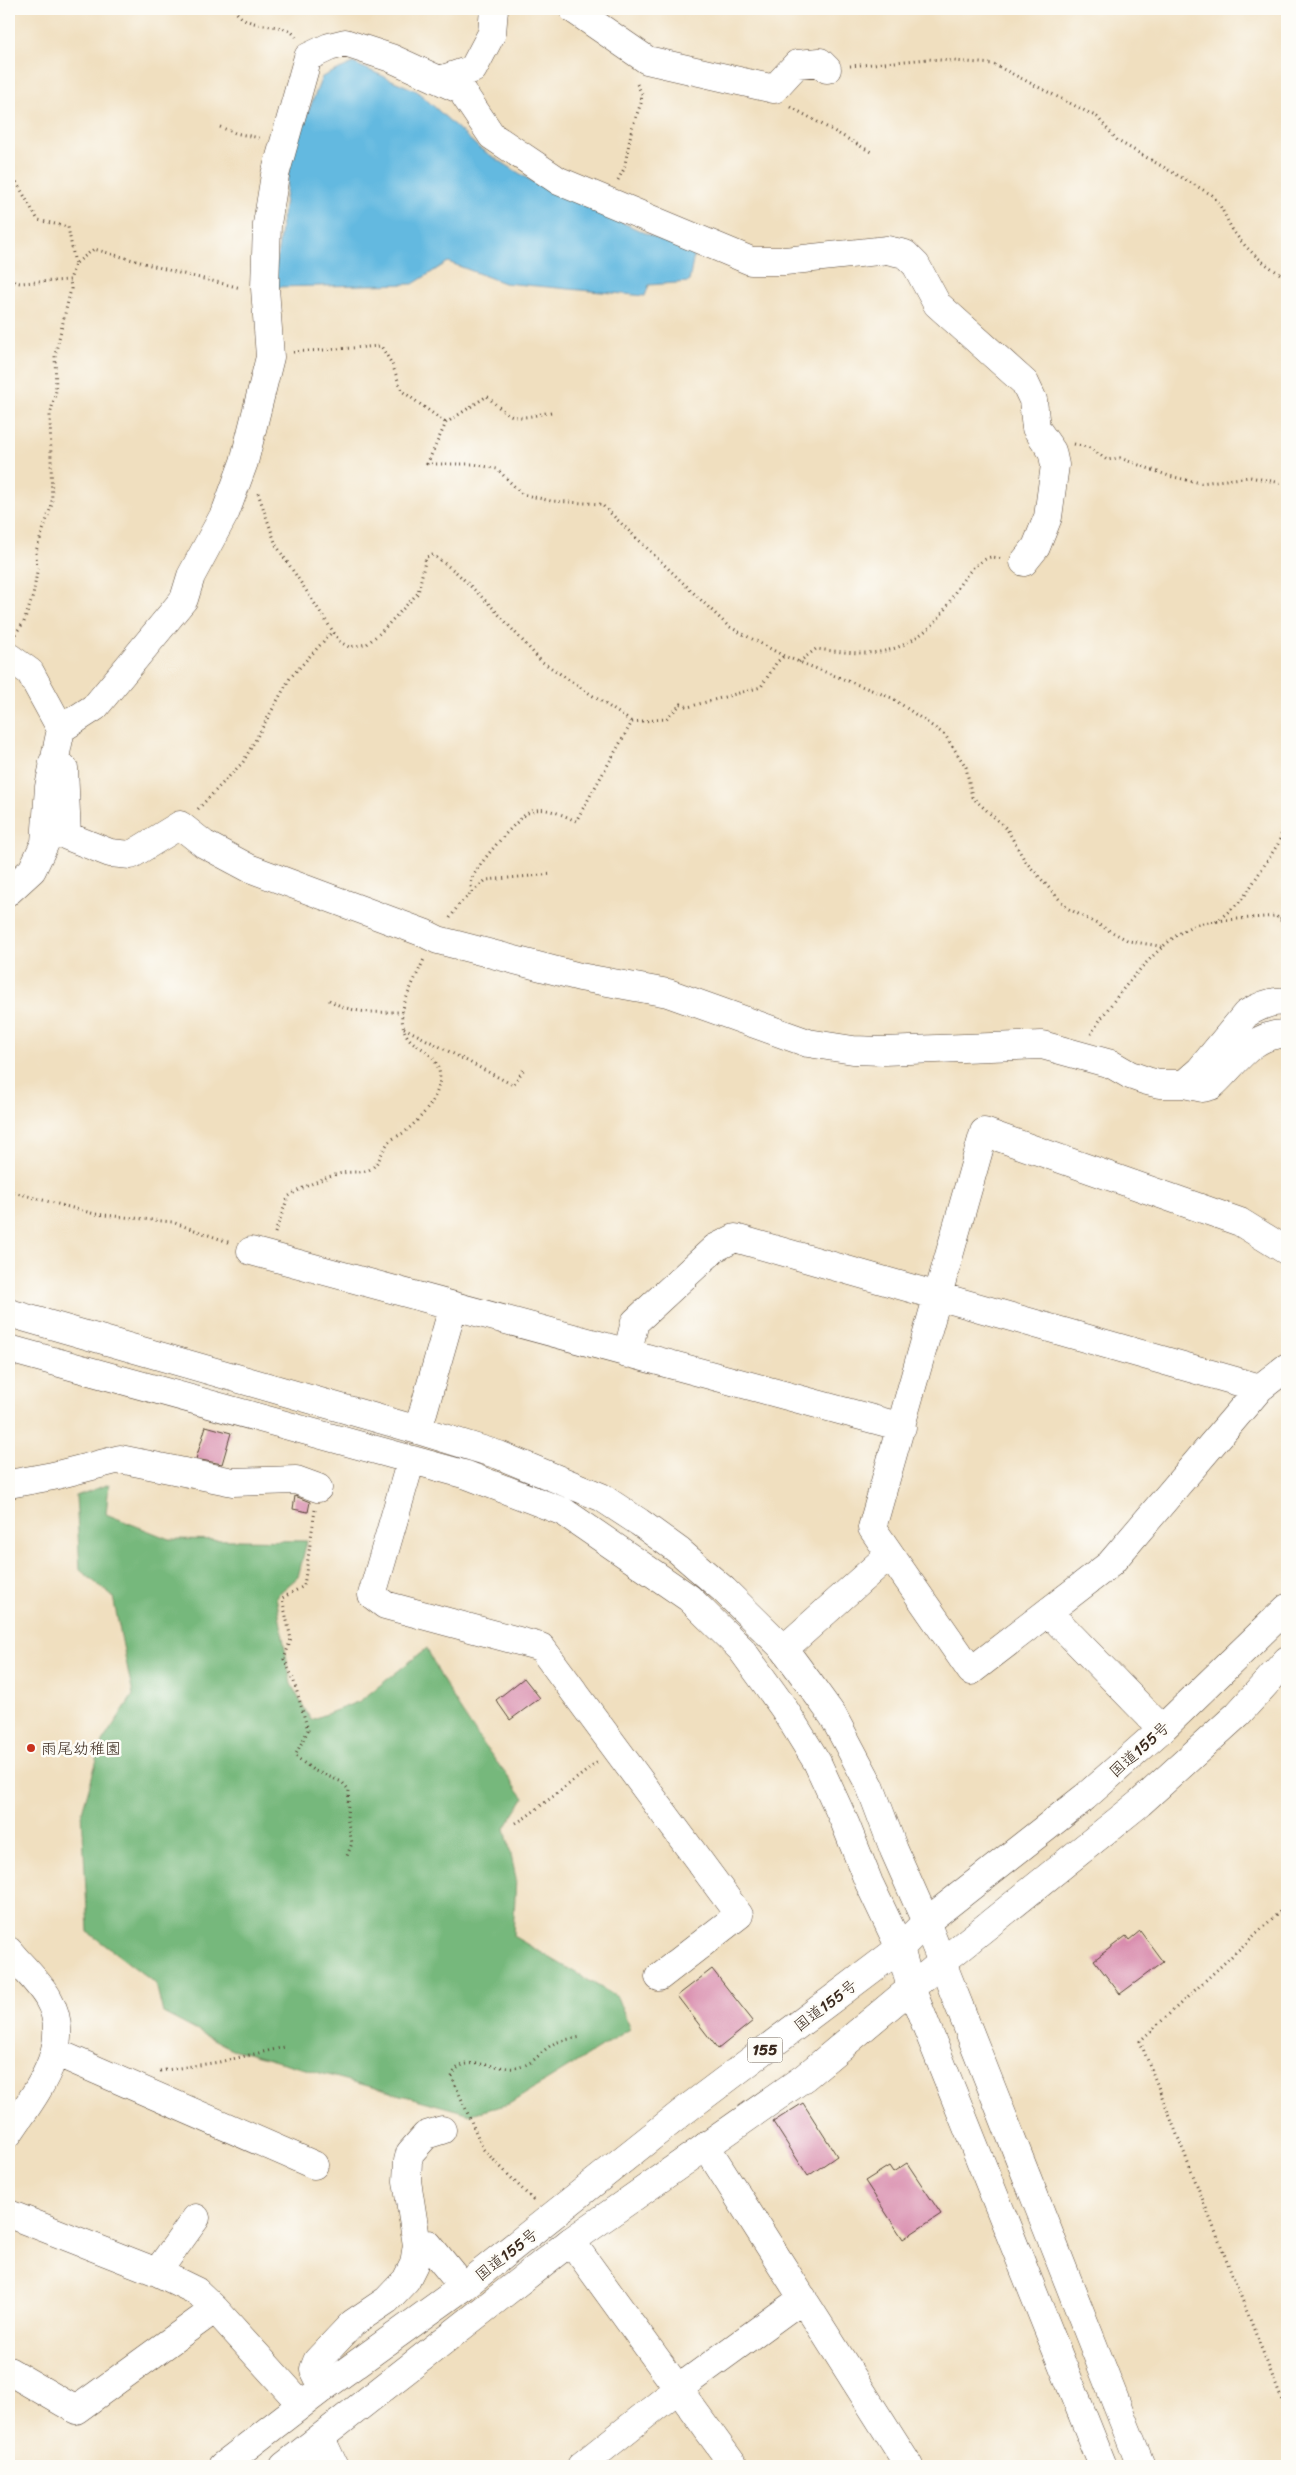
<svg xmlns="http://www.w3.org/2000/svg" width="1296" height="2475" font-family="Sriracha,'Klee One',sans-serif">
<rect width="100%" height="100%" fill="#fdfcf7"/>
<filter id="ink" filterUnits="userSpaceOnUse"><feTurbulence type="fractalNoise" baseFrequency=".02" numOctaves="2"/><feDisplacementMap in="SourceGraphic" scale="10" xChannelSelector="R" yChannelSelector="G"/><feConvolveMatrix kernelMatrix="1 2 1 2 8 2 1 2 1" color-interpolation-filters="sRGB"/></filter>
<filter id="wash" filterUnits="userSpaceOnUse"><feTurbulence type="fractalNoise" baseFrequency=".0096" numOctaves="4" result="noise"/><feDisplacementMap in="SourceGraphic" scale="20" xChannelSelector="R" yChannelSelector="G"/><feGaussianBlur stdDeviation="1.12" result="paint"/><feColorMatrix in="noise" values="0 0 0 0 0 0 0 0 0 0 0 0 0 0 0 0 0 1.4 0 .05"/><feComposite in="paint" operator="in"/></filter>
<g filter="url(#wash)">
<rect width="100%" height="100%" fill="#f0dfbf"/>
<!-- forest -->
<path fill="#76b87b" stroke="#58714c" d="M109 1484 106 1514 169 1539 307 1541 298 1577 276 1596 291 1684 311 1720 360 1701 427 1648C451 1703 488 1751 524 1798L505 1828 516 1878 513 1936 617 1997 630 2029 509 2104 471 2114 232 2049 163 2013 156 1984 88 1932 82 1812 102 1742 133 1695 113 1597 80 1570 76 1496Z"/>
<!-- water -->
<path fill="#63b9e0" stroke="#4f727f" d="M353 63 417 91 479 148 535 183 694 255 689 282 649 285 645 296 504 283 448 262 413 284 273 287 291 155 322 77Z"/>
<g id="blocks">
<!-- building -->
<path fill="#d98dae" d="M206 1426 231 1433 222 1464 196 1459Z
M295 1496 310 1502 308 1512 293 1509Z
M524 1678 540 1698 510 1720 496 1700Z
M1140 1931 1163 1962 1120 1994 1094 1960 1126 1936 1129 1940Z
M712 1969 753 2021 718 2049 677 1996Z
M803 2103 837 2156 808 2176 773 2122Z
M907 2163 941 2214 903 2239 865 2181 889 2166 893 2172Z"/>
</g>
</g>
<g filter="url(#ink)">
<use href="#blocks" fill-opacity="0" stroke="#564536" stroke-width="1"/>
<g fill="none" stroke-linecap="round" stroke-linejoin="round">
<defs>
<path id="minor" d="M573 9 647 60 774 89 797 64 820 62 827 69
M440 80 473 69 492 33 494 9
M9 657 30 672 61 729 49 787 45 843 32 870 9 891
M61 729 95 707 184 599 191 576 226 511 244 462 270 357 265 288 267 224 275 175 308 57 329 47 345 43 391 58 461 90 492 136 559 181 751 261H785L887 250 905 254 916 265 937 304 1025 383 1033 400 1036 428 1052 451 1055 465 1048 517 1036 547 1024 562
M53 762 64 768 67 836 110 853 131 855 180 825 204 844 249 868 424 933 438 940 580 977 668 993 808 1043 853 1050 883 1051 1042 1045 1111 1064 1130 1075 1147 1081 1159 1084H1184L1203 1088 1211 1086C1234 1066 1252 1032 1287 1034
M1184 1084 1200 1070 1246 1014C1257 1007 1273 1000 1287 1002
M251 1251 902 1427
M1287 1251 1240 1222 984 1132 872 1528 971 1671 1110 1564 1260 1388 1287 1367
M9 1313 418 1430 499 1455 601 1497 639 1522 679 1551 724 1590 784 1649 807 1680 833 1716 870 1786 894 1850 926 1922 1141 2466
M9 1349 467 1475 564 1512 689 1598 741 1649 783 1707 817 1762 845 1823 869 1883 900 1948 911 1988 1103 2466
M627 1354 635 1322 715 1248 735 1238 1260 1388
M418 1430 453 1307
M411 1460 372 1595 385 1605 541 1647 739 1915 659 1977
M9 1484 53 1476 120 1459 233 1482 296 1480 318 1488
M1049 1613 1162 1729
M784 1649 890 1554
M9 1951C21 1966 38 1981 48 1998 76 2046 34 2095 9 2133
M55 2052 314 2165
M706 2146 909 2466
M9 2214 157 2272 196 2291 215 2309 301 2404
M571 2241 734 2466
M417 2245 428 2244 463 2287
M157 2272 196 2218
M9 2371 76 2410 215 2309
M323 2388 314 2369 317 2361 353 2323 387 2300 406 2280 414 2264 417 2245 407 2181 408 2161 410 2153 426 2135 442 2130
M321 2438 334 2466
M581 2466 678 2389 803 2298"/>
<path id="highway" d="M222 2466 323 2388 463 2287 684 2111 900 1948 926 1922 1085 1797 1162 1729 1287 1608
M284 2466 571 2241 805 2077 941 1963 1140 1803 1238 1714 1287 1660"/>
</defs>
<!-- minor casing -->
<use href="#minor" stroke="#564536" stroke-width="29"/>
<!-- highway casing -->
<use href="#highway" stroke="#564536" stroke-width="29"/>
<!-- path -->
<path stroke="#564536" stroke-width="3" stroke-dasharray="1 4" stroke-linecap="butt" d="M234 9C248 33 284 19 296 37
M850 66 928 59 993 64 1097 117 1118 141 1212 195C1223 207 1226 220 1234 232 1247 251 1268 267 1287 278
M791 107 871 152
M220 127 235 133 260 138
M9 169 38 220 68 227 75 264
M618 180 624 169 632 128 641 103 642 94 636 82
M9 281 20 283 70 280 75 264 94 249 179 273 241 288
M293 352 381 346 392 364 402 391 446 423
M551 412C516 419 514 423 487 396L446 423 427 464H474L497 469 522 494 551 501 601 504 728 626 784 656 892 698 945 735 966 767 972 797 1007 829 1025 861 1067 908 1129 941 1165 947
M1074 444 1090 448 1107 460 1120 458 1169 476 1201 483 1250 477 1287 484
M258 493 276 545 340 642 349 647 367 644 380 633 418 593 426 557 433 555 456 572 491 606 541 661 632 722
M15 634 24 622 33 596 37 572 36 551 52 504 50 415 56 391 55 355 71 289 70 280
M799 662 816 649C845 652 875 658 903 645 913 640 930 629 937 620 953 601 963 568 988 558 992 556 998 558 1003 559
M198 809 243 762 290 678 332 632
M472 892C472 889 470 884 471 881 474 868 517 819 528 813 543 804 562 815 576 821L632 722 666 719 681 704 688 707 761 687 777 662 784 656
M450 918 460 903 486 880 553 874
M1280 919 1287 916
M1216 922 1242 900 1278 844 1287 819
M329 1000C354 1015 375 1012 403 1012
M404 1028 513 1085 524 1069
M1091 1034C1111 1001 1157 943 1192 926 1205 920 1258 918 1276 916L1287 926
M9 1191 95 1214 172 1222 231 1243
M275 1233 288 1197C298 1189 329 1175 343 1173 352 1171 364 1174 372 1168 380 1162 382 1150 388 1143 393 1137 402 1135 407 1130 427 1113 454 1081 431 1056 417 1042 405 1045 402 1019 400 1005 418 974 424 959
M315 1510 304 1586 282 1598 291 1639 284 1659 293 1678 308 1730 295 1756 313 1770 342 1782 349 1790 347 1817 352 1843 347 1856
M516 1823 526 1817 598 1762
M1287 1905 1140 2041 1287 2413
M160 2071 219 2062 285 2047
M533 2200 483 2149 452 2077C459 2052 496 2070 515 2068 535 2064 537 2055 550 2046 558 2040 571 2039 581 2037"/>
<!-- minor -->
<use href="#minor" stroke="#fff" stroke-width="28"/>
<!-- highway -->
<use href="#highway" stroke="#fff" stroke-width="28"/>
</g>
</g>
<!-- markers -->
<circle fill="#c8321e" stroke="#fdfcf7" stroke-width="2" cx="31" cy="1748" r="5"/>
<g text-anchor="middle" stroke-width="5" stroke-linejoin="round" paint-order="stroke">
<!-- shield labels -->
<rect fill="#fdfcf7" stroke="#75695f" stroke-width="1" x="747.5" y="2037.5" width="35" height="25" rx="4"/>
<g font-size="15" font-weight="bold" fill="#3b2a1e">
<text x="765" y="2055">155</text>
</g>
<!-- poi labels -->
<g font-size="16" fill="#3b2a1e" stroke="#fdfcf7" text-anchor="start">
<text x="41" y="1754">雨尾幼稚園</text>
</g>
<!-- street labels -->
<g font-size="16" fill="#3b2a1e" stroke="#fdfcf7">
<text transform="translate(1139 1749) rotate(-42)" y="6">国道155号</text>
<text transform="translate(825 2005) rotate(-37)" y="6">国道155号</text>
<text transform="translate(506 2254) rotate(-38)" y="6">国道155号</text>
</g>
</g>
<!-- margin -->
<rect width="1296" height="2475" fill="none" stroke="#fdfcf7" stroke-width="30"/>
</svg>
